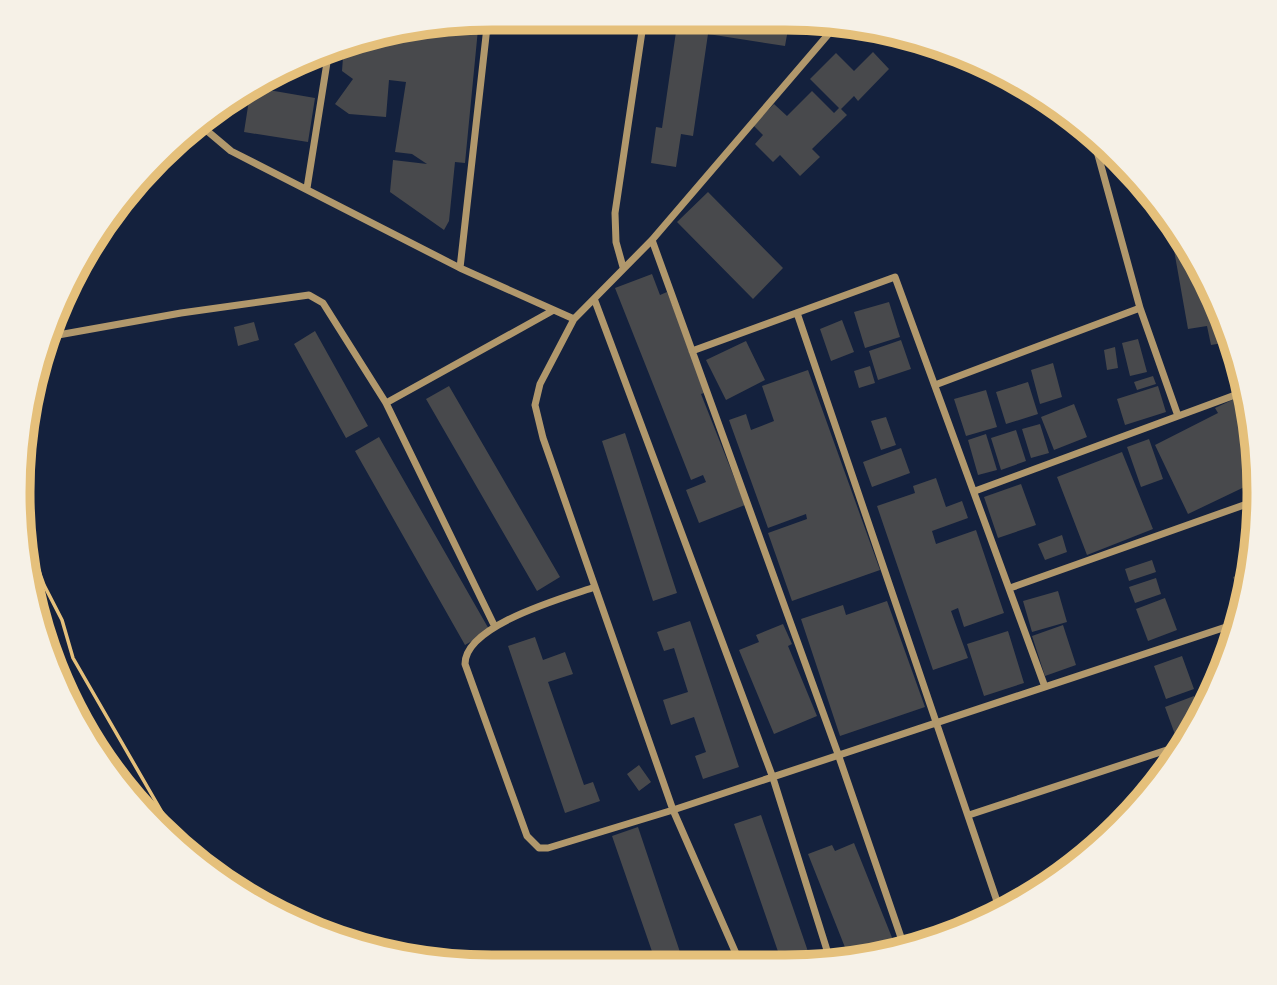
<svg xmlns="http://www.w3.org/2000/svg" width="1277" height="985" font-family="Arial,sans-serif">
<rect width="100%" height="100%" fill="#14213d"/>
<!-- building -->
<path fill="#48494c" d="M678 18H790L785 46 708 34 693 136 681 134 676 167 651 163 656 127 662 128Z
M479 19 465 163 455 162 449 221 444 230 390 192 393 160 427 164 412 154 395 152 406 82 389 80 386 117 349 114 335 104 353 79 342 71 344 44 369 34Z
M873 52 889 69 858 101 854 96 841 109 847 115 812 149 820 157 800 176 780 155 773 162 755 144 763 135 753 125 774 104 787 116 812 91 834 113 839 108 810 79 836 53 854 71Z
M251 87 315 98 308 142 244 132Z
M708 192 783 268 753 299 677 222Z
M1168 216 1196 255 1235 341 1211 345 1207 326 1188 329Z
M652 274 660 295 667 292 707 392 701 394 745 505 699 523 686 490 706 482 703 475 691 480 615 288Z
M889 302 900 337 865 348 854 312Z
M842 320 854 352 831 361 820 329Z
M254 322 259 340 238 346 234 327Z
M315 331 368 426 346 438 294 344Z
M1138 339 1147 372 1130 376 1122 343Z
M901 340 911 369 878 380 869 351Z
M746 341 765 380 726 400 706 360Z
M1115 347 1118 368 1107 370 1104 350Z
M1053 363 1062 397 1040 404 1031 370Z
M870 366 875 383 859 388 854 371Z
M808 370 880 570 792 601 768 533 807 519 806 514 768 528 729 420 746 414 751 430 774 421 762 386Z
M1153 376 1156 384 1137 390 1134 382Z
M1028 382 1038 414 1006 424 996 392Z
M449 386 560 577 537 591 426 399Z
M1158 386 1166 412 1125 425 1117 399Z
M986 390 997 427 966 436 954 399Z
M1247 393 1255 430 1257 481 1188 514 1155 445 1218 413 1215 408Z
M1074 404 1087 437 1054 450 1041 417Z
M886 417 896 445 881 450 871 421Z
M1040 424 1049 453 1031 458 1022 429Z
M1016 430 1026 461 1001 470 991 438Z
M625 433 677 593 653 601 602 441Z
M986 434 997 470 978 475 968 440Z
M379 437 490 631 465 645 355 451Z
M1149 439 1163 479 1141 487 1127 447Z
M901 448 910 473 872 487 863 462Z
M1122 452 1153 529 1087 555 1057 477Z
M936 478 946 507 962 501 968 518 932 531 936 544 976 530 1004 613 964 627 958 608 951 611 968 658 933 670 877 506 915 493 913 486Z
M1021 484 1036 525 998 538 984 497Z
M1258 514 1259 523 1256 536 1251 516Z
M1062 535 1067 552 1045 560 1038 544Z
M1152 560 1156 572 1129 581 1125 569Z
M1251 570 1244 609 1233 577Z
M1156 578 1161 594 1135 603 1129 587Z
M1058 591 1067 622 1032 632 1023 601Z
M1165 598 1177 630 1148 641 1136 609Z
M887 601 925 707 840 736 801 619 843 605 846 615Z
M690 621 739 767 703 779 695 756 706 752 694 717 671 725 663 700 688 692 674 648 664 651 657 632Z
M783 624 792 644 788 646 817 716 774 734 739 650 759 642 756 635Z
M1063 625 1076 665 1045 676 1032 636Z
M1008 631 1024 683 984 696 967 644Z
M535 637 543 660 565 652 573 674 548 682 584 785 593 782 600 801 565 813 508 646Z
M1182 656 1194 689 1166 699 1154 666Z
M1217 685 1211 702 1205 711 1198 694Z
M1194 696 1202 717 1191 735 1177 740 1165 707Z
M639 765 651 782 639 791 627 774Z
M761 815 813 966H783L734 824Z
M638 827 684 964 656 963 612 836Z
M854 843 897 950 850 960 808 854 832 845 835 851Z"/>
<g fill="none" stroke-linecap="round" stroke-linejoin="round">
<!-- path -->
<path stroke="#e5c07b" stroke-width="3.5" d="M21 521 44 585 62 620 73 658 182 847"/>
<!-- minor -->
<path stroke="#b1986c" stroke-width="7" d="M199 124 231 151 460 268 574 319
M1092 133 1140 308
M307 188 329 50
M652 240 838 754 905 949
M623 267 616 242 615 213 644 18
M460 268 488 18
M595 301 773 778 831 963
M797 313 1001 913
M47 337 181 313 309 295 323 303 386 403 495 627
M692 351 895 277 1045 687
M935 385 1140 308 1178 416
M386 403 552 311
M975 491 1246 391
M595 587C563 598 465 625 465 664L527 836 539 848H548L673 810 1241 622
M1010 588 1258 500
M969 815 1185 744
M741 965 673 810 543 438 535 405 540 384 574 319 652 240 838 23"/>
</g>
<!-- crop -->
<path d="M0 0H1277V985H0ZM492 30H785A462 462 0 0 1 1247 492V493A462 462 0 0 1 785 955H492A462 462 0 0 1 30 493V492A462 462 0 0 1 492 30Z" fill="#f6f1e7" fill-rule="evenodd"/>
<path fill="none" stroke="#e5c07b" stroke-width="9" d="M492 30H785A462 462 0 0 1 1247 492V493A462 462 0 0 1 785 955H492A462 462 0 0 1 30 493V492A462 462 0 0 1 492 30Z"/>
</svg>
